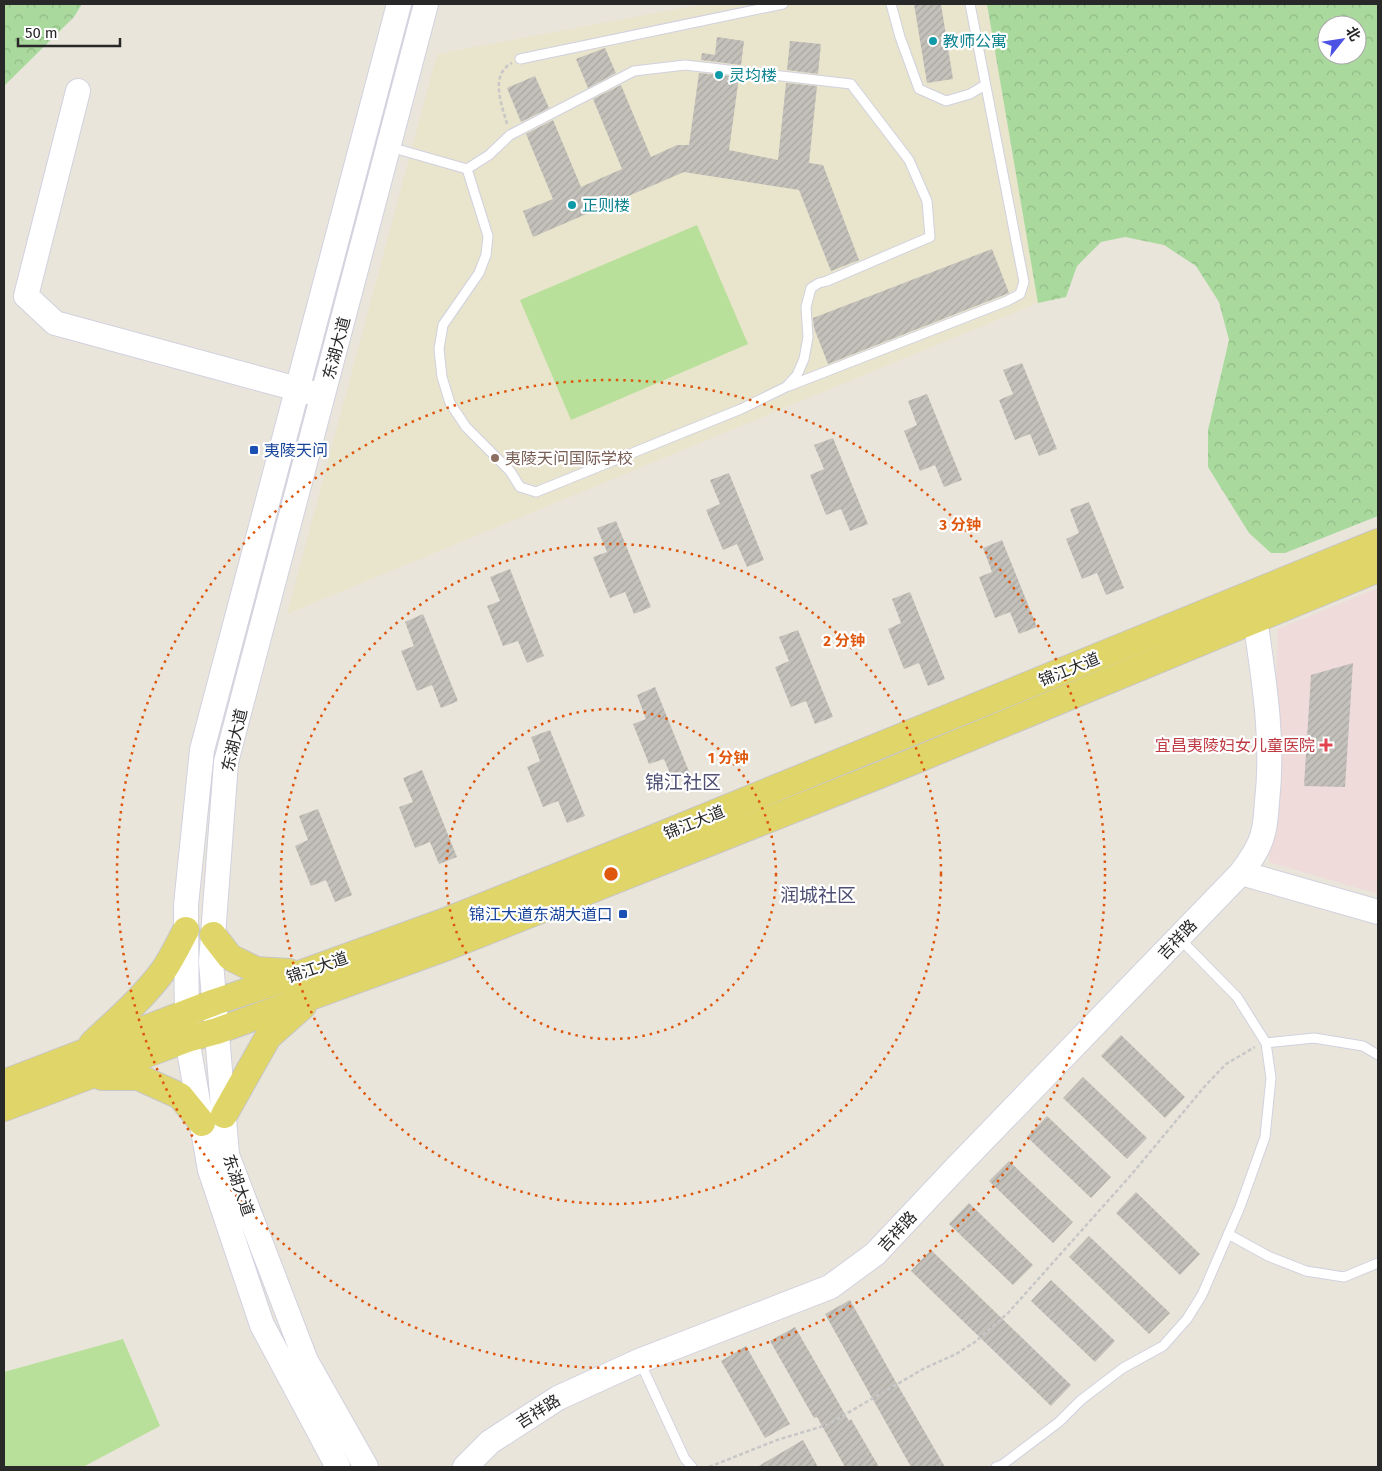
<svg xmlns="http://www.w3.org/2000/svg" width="1382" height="1471" font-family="'Fira Sans','Noto Sans SC',sans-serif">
<defs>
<pattern id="forest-crowns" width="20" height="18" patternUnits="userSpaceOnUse" patternTransform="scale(1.25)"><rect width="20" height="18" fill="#a9d99d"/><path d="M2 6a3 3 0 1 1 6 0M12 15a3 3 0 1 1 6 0" fill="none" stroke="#91ba87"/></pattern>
<pattern id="building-hatch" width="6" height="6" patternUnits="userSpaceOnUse" patternTransform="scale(1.25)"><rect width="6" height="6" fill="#c4c1bb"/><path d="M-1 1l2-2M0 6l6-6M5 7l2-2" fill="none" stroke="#a8a6a1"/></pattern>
</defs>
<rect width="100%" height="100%" fill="#e9e5db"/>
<!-- education -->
<path fill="#e9e4cc" d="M703 4H987L1038 303 287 614 437 54Z"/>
<!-- medical -->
<path fill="#efdbd9" d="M1378 588V894L1269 862 1278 629Z"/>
<!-- forest -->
<path fill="url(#forest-crowns)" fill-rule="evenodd" d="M4 4H82L74 17 4 86Z
M987 4H1378V516L1285 553H1271L1249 533 1208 467V430L1229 340 1219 302 1196 266 1164 245 1125 237 1101 242 1077 266 1066 297 1038 303ZM1327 25H1357V55H1327Z"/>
<!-- pitch -->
<path fill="#b8e09a" d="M697 225 748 344 571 420 520 300Z
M123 1339 160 1426 83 1467H4V1372Z"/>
<!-- building -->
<path fill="url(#building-hatch)" d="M914 4H941L953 79 927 83Z
M717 37 744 41 741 65 701 60 702 53 715 55Z
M790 41 821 44 818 74 787 70Z
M605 48 616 73 588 88 576 59Z
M699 73 739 77 729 150 778 160 786 83 817 86 809 163 823 165 859 260 831 271 799 190 684 172 533 237 523 211 553 199 526 134 553 120 581 187 622 169 593 99 621 85 651 157 677 145H689Z
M535 76 549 108 521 122 507 88Z
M992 249 1009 293 828 364 814 328 813 318Z
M1022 363 1057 449 1039 456 1030 434 1015 440 999 400 1013 394 1003 370Z
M927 394 962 480 944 487 935 465 920 471 904 431 917 425 908 401Z
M833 438 868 524 850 531 841 509 826 515 810 475 824 469 814 445Z
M729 473 764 560 747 567 737 544 723 550 706 510 720 504 710 480Z
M1089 502 1124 588 1106 595 1097 573 1082 579 1066 539 1079 533 1070 509Z
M616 521 651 607 634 614 625 592 610 598 593 557 607 552 597 528Z
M1002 540 1037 627 1019 634 1010 612 995 618 979 577 992 572 983 548Z
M510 569 544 656 527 663 518 641 503 646 487 606 500 601 490 577Z
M910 592 945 679 928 686 919 663 904 669 888 629 901 623 892 599Z
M423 614 458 701 441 708 432 685 417 691 401 651 414 646 405 622Z
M798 630 833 717 815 724 806 701 791 707 775 667 789 661 779 637Z
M1353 663 1345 787 1304 786 1311 675Z
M655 687 690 774 673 781 664 759 649 764 633 724 646 719 637 695Z
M550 730 585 816 567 823 558 801 543 807 527 767 540 761 531 737Z
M422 770 457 857 439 864 430 842 415 848 399 807 413 802 403 778Z
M318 809 352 895 335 902 326 880 311 886 295 846 308 840 299 816Z
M1121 1035 1185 1097 1165 1118 1101 1056Z
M1083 1077 1147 1138 1127 1159 1063 1098Z
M1047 1116 1111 1177 1091 1198 1027 1137Z
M1009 1161 1073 1222 1053 1243 989 1181Z
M1136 1192 1200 1254 1180 1275 1116 1213Z
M969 1203 1033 1265 1013 1285 949 1224Z
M1089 1236 1170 1313 1149 1334 1069 1257Z
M931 1250 1071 1385 1051 1406 911 1271Z
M1051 1280 1115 1341 1095 1362 1031 1301Z
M850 1300 893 1377 945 1467H911L876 1405 825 1314Z
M795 1327 849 1421 851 1419 879 1467H845L817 1417 814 1418 770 1341Z
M746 1346 790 1424 765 1438 721 1361Z
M803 1440 818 1467H757Z"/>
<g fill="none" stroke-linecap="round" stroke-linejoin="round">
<defs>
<path id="lane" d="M891 4 900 37 919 89 946 101 970 94 985 85
M520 59 783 4
M390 147 467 169 488 236 486 255 479 273 443 325 439 349 442 377 450 403 466 427 510 471 520 487 536 492 741 409 786 387 797 375 804 359 808 337 806 307 811 288 819 283 827 281 930 237 927 201 909 160 851 84 685 65 634 71 510 135 489 155 467 169
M789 386 1007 301 1020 294 1024 282 970 4
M1266 1043 1314 1038 1363 1046 1378 1055
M1228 1234 1268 1256 1306 1271 1344 1277 1378 1263
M640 1362 685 1459 692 1467
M996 1467 1002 1465 1059 1422 1081 1400 1123 1368 1163 1346 1187 1319 1202 1295 1240 1207 1265 1137 1271 1078 1266 1043 1237 997 1179 938"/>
<path id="secondary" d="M78 91 26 296 55 323 312 393
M1241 873 1378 912
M338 1467 262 1325 210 1170 187 1039 186 905 202 750 399 4
M366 1467 306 1361 227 1155 211 962 226 762 426 4
M465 1467 490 1442 558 1398 639 1361 830 1287 875 1254 956 1168 1241 873C1250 861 1260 847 1263 833 1266 823 1266 812 1267 802 1274 740 1264 680 1255 619"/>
<path id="primary" d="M213 935 230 957 256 970 289 972
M92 1044C117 1020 142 999 163 971 172 958 179 943 186 930
M102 1077H138L180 1096 202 1123
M4 1083 215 1002 302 973 443 922 651 839 1378 542
M4 1108 187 1039 217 1031 450 946 880 775 1378 569
M224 1115 268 1037 303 1006"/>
</defs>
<!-- lane casing -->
<use href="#lane" stroke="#d1d1df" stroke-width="11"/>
<!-- secondary casing -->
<use href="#secondary" stroke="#d1d1df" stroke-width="26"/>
<!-- primary casing -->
<use href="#primary" stroke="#c7c7c7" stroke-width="28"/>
<!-- path -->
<path stroke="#c7c7c7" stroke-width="2.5" stroke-dasharray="4 2.5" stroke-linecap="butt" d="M507 124C502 105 489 75 512 63
M709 1467 777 1440 827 1425 923 1369 956 1354 975 1342 1008 1313 1131 1175 1205 1086 1226 1064 1255 1047"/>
<!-- lane -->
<use href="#lane" stroke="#fff" stroke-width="9"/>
<!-- secondary -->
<use href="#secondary" stroke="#fff" stroke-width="24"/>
<!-- primary -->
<use href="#primary" stroke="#e0d569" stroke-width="26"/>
</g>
<!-- distance rings -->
<g fill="none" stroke="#de570d" stroke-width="2.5" stroke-dasharray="2.5 5">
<circle cx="611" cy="874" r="165"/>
<circle cx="611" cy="874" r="330"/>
<circle cx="611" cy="874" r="494"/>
</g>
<!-- markers -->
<g fill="#0f9aa8" stroke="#fff" stroke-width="2">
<circle cx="933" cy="41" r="5"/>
<circle cx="719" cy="75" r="5"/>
<circle cx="572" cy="205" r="5"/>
</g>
<g fill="#1a4fb4" stroke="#fff" stroke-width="2">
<rect x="249" y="445" width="10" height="10" rx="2.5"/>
<rect x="618" y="909" width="10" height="10" rx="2.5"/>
</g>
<circle fill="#8d6e63" stroke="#fff" stroke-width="2" cx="495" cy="458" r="5"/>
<path fill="#e0444e" stroke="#fff" stroke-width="2" d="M1323.5 737.5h5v5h5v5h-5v5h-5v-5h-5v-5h5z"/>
<g text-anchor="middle" stroke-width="4.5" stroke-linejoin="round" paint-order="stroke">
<!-- culture labels -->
<g font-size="16" fill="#0d838f" stroke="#fff" text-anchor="start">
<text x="943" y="47">教师公寓</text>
<text x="729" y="81">灵均楼</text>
<text x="582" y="211">正则楼</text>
</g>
<!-- street labels -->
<g font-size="16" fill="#282828" stroke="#fff">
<text transform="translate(336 348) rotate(-75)" y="6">东湖大道</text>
<text transform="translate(1069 669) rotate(-22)" y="6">锦江大道</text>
<text transform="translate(234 740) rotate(-77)" y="6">东湖大道</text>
<text transform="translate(694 822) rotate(-22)" y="6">锦江大道</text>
<text transform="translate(1177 939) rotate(-46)" y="6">吉祥路</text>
<text transform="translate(317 967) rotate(-19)" y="6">锦江大道</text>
<text transform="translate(239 1185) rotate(71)" y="6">东湖大道</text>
<text transform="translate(897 1231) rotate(-47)" y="6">吉祥路</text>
<text transform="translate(538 1411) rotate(-32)" y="6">吉祥路</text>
</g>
<!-- transit labels -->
<g font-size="16" fill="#164399" stroke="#fff" text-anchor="start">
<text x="264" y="456">夷陵天问</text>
<text x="613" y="920" text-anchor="end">锦江大道东湖大道口</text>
</g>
<!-- education labels -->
<g font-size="16" fill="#785e54" stroke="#fff" text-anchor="start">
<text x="505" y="464">夷陵天问国际学校</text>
</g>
<!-- health labels -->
<g font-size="16" fill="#be3a42" stroke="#fff" text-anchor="end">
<text x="1315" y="751">宜昌夷陵妇女儿童医院</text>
</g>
<!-- quarter labels -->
<g font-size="19" fill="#4e4f73" stroke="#fff">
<text x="683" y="789">锦江社区</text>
<text x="818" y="902">润城社区</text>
</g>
</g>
<circle cx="611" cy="874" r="8" fill="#de570d" stroke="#fff" stroke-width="2.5"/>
<g font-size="15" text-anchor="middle" font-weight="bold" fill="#de570d" stroke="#fff" stroke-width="4.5" stroke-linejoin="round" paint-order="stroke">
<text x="960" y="530">3 分钟</text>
<text x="844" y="646">2 分钟</text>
<text x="728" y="763">1 分钟</text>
</g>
<!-- border -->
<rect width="1382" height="1471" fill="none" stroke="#282828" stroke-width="10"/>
<!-- north arrow -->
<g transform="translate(1342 40) rotate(60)"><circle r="24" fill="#ffffff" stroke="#a9a9a9"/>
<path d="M0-4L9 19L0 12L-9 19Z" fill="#4c52e4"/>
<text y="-8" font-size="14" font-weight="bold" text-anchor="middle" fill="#282828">北</text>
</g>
<!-- scale -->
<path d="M18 38v8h102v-8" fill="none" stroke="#282828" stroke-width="2.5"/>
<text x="25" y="38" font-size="15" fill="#282828" stroke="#ffffff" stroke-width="4" paint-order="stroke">50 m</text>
</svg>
